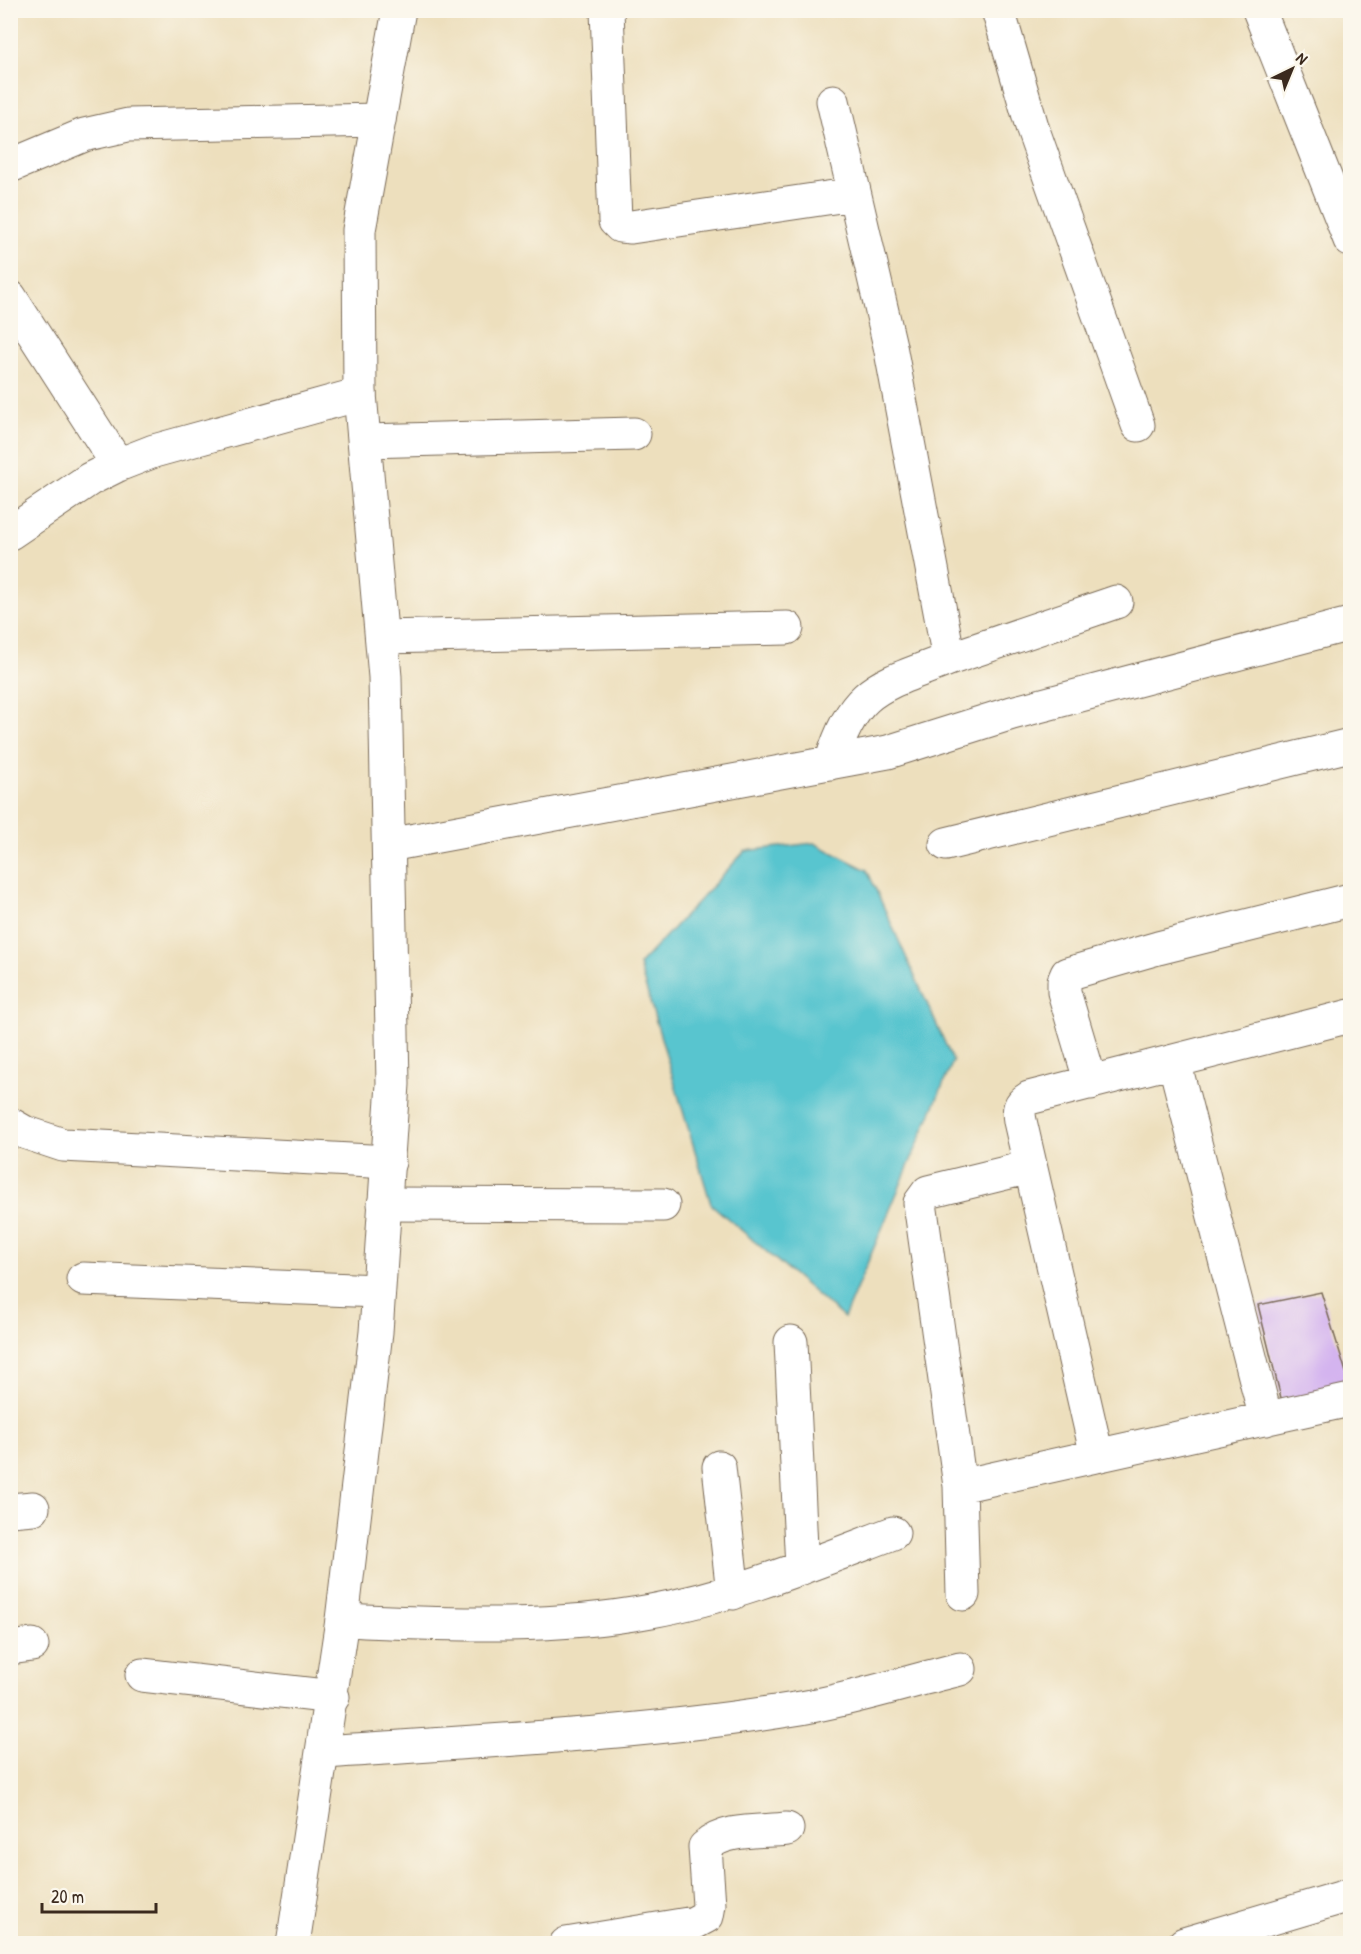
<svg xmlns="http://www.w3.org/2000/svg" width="1361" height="1954" font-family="'Patrick Hand',sans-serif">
<rect width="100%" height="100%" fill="#fbf7ec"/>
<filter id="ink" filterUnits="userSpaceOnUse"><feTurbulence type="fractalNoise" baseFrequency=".0167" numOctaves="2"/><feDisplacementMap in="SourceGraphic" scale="12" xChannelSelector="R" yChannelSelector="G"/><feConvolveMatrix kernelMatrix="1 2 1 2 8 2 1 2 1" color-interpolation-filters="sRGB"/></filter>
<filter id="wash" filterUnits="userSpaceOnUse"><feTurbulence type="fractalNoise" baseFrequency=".008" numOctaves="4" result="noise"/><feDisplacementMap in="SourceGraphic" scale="24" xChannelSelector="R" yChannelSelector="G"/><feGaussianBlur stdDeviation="1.35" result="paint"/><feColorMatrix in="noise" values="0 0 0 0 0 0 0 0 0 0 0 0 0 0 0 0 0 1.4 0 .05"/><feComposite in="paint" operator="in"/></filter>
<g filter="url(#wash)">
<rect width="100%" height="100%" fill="#eddfbd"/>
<!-- water -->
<path fill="#58c5cf" stroke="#4a7876" stroke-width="1.5" d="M814 843 867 870 953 1061 844 1318 711 1204 639 965 745 851Z"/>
<g id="blocks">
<!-- building -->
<path fill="#d4b4ef" d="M1321 1292 1350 1385 1282 1402 1258 1305Z"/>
</g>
</g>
<g filter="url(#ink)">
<use href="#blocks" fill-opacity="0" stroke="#796956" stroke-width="1.5"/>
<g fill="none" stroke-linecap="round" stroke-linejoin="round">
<defs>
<path id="minor" d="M607 10 615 221 620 226 631 227 854 194
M998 10 1033 130 1138 425
M1259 10 1350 240
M10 166 84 135 128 125 379 120
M10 297 118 465
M365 441 634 434
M10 533 90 479 118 465 154 451 360 394
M382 637 787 628
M949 659 1116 602
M831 763C855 686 879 687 949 659L890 346 833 101
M946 844 1350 745
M389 845 888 752 1012 713 1350 624
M1174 1061 1266 1419
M1091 1083 1064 992V981L1067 974 1158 948 1350 900
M10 1124 24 1132 63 1145 389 1162
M384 1204 663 1205
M83 1279 378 1291
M791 1342 802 1568
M1097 1456 1020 1121C1018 1110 1019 1104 1029 1098L1350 1016
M719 1467 733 1593
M960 1486 1350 1400
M10 1510 33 1508
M963 1594 960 1486 920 1203 928 1192 1030 1167
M342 1620C445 1624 549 1630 651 1611 735 1596 814 1563 893 1533
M10 1648 32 1645
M142 1675 333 1697
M324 1752C483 1741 643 1734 801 1708 854 1699 907 1682 960 1669
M566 1944 694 1923 707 1916 709 1905 705 1847C724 1828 761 1832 787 1829
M1184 1944 1350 1895"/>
<path id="tertiary" d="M293 1944 342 1620 376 1332 393 1084 385 677 360 394 359 230 399 10"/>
</defs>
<!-- minor casing -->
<use href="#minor" stroke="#796956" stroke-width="35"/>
<!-- tertiary casing -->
<use href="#tertiary" stroke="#796956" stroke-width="35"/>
<!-- minor -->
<use href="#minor" stroke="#fff" stroke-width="33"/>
<!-- tertiary -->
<use href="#tertiary" stroke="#fff" stroke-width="33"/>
</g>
</g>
<!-- margin -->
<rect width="1361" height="1954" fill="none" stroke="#fbf7ec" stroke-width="36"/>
<!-- north arrow -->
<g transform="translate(1292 69) rotate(43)" stroke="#fbf7ec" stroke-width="4.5" paint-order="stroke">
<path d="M0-4.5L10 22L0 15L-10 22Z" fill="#3b2a1e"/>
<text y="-9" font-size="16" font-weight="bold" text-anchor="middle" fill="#3b2a1e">N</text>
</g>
<!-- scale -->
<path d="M42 1903v9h114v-9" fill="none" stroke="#3b2a1e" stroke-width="3"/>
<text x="51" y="1903" font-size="18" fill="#3b2a1e" stroke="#fbf7ec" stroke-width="4.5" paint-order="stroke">20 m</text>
</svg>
